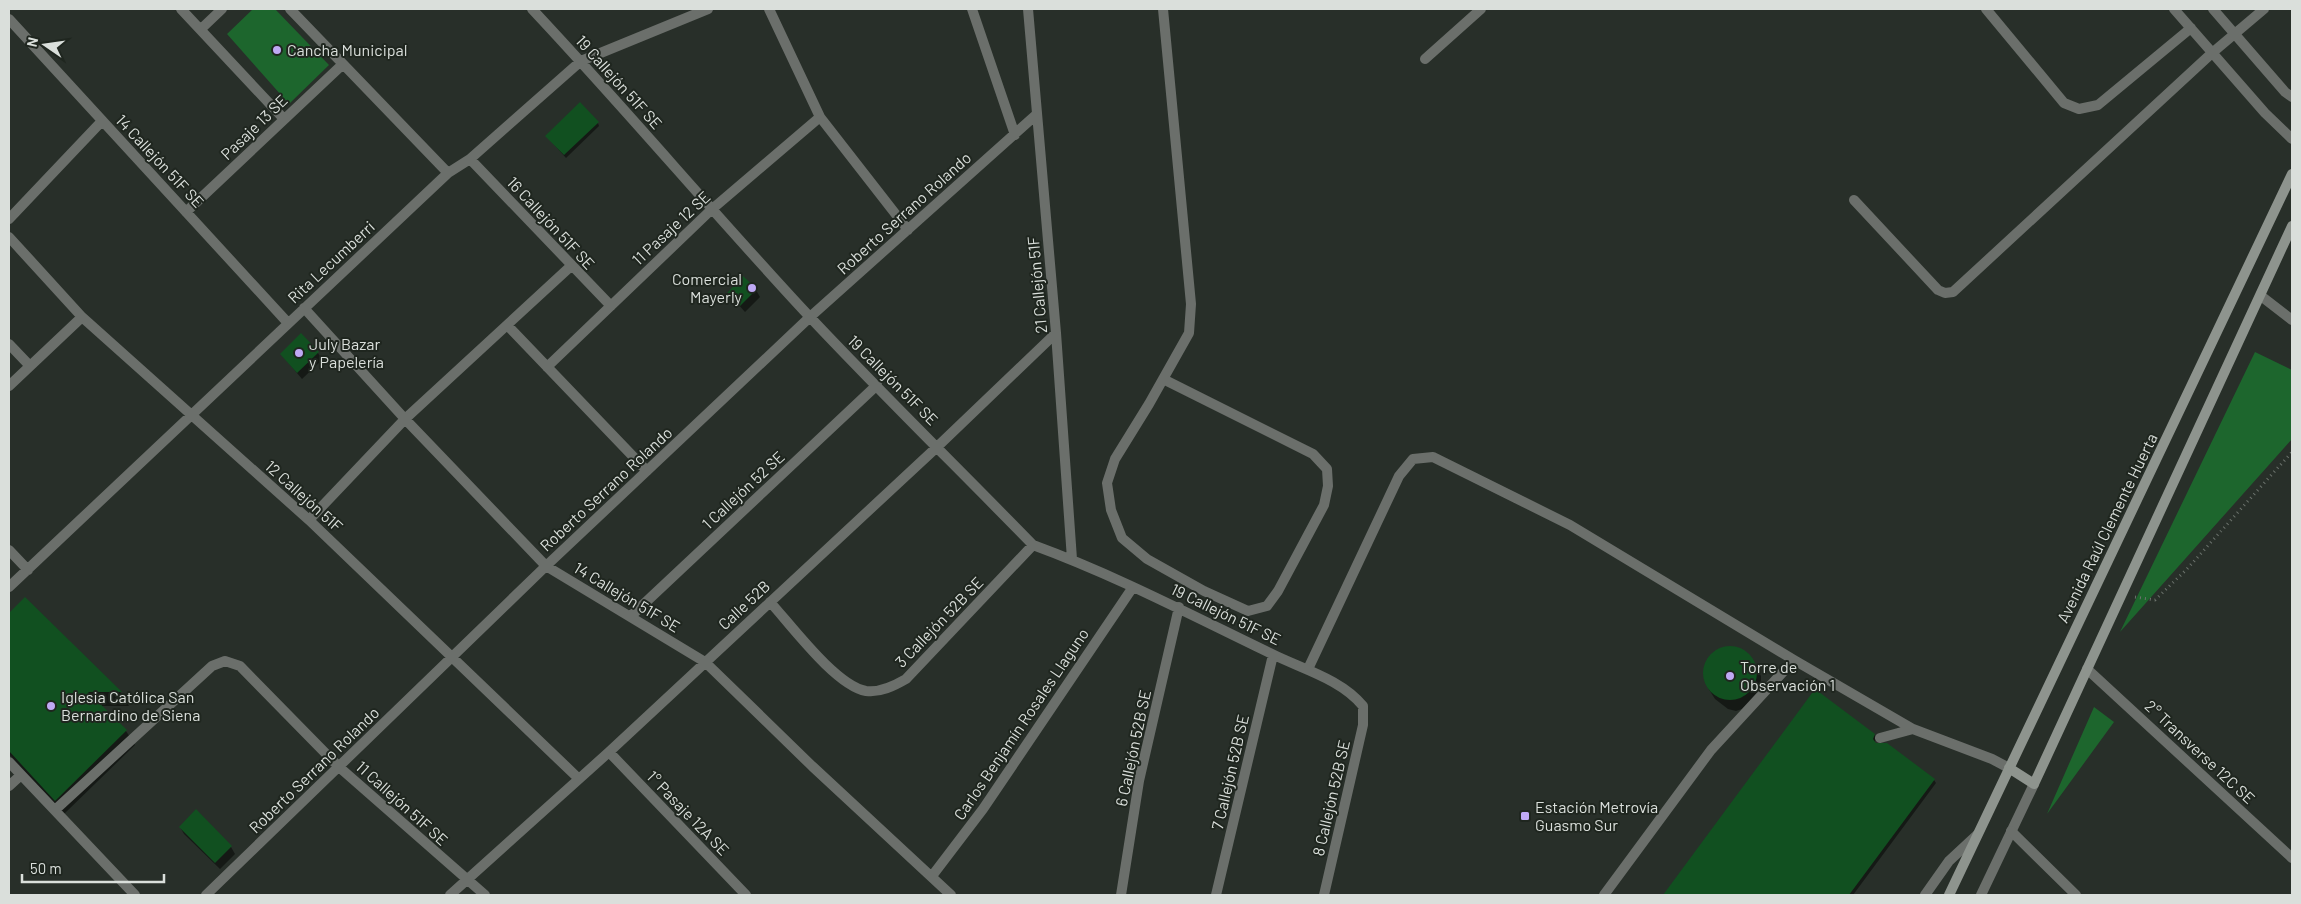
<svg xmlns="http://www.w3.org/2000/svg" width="2301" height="904" font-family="Barlow,sans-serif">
<rect width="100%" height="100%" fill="#282f29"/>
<!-- green -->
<path fill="#1d662d" d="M253 9H275L329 65 289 104 227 34Z
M2255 352 2292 370V439L2120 632Z
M2094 707 2114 722 2047 814Z"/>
<!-- shadow -->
<path fill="#0007" d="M598 123 599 126 566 158 549 139Z
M756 290 760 297 745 312 728 293Z
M318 353 322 360 302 379 281 354Z
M25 598 121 693 129 706H101L126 731 135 745 64 814 9 754V614Z
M1726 647H1735L1750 657 1761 676V693L1751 706 1736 711 1728 709 1715 699 1708 688 1704 671 1711 655Z
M1815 691 1874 734 1876 738 1874 744 1934 780 1936 783 1853 895H1664Z
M180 827 231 847 235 854 220 869 184 834Z"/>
<!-- building -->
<path fill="#115020" d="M580 102 599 122 564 155 545 136Z
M743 276 757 289 740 306 727 293Z
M301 333 319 352 297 373 280 354Z
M25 597 122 692H88L127 730 55 801 9 751V613Z
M1703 673a27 27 0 1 1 54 0a27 27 0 1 1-54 0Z
M1815 689 1875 734 1873 739 1876 743H1887L1935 779 1849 895H1663Z
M196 809 232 846 215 863 179 827Z"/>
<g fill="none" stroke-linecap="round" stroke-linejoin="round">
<!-- path -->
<path stroke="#6c736d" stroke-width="3" stroke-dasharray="1 4" stroke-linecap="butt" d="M2135 597 2155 600 2187 569 2292 452"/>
<!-- lane -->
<path stroke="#6b6f6b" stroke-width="10" d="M1163 9 1191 304 1189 333 1149 404 1115 459 1107 483 1111 510 1122 538 1147 559 1204 591 1248 611 1267 606 1278 591 1324 505 1328 486 1327 469 1313 454 1163 379
M1986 9 2064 103 2079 109 2098 105 2191 28
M2174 9 2265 113 2292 139
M2213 9 2285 92 2292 97
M1425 59 1481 9
M1854 200 1938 290 1945 293 1953 292 2212 53 2264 9
M1308 669 1399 476 1413 459 1433 457 1570 525 1794 660 1913 729
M1880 738 1913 729 1992 759 2009 768
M1604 895 1711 750 1794 660
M1925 895 1949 861 1977 835
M1981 895 2034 784"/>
<!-- street -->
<path stroke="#6b6f6b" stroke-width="10" d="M181 9 284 119
M290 9 448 173
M532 9C626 109 714 214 808 315 881 393 958 468 1033 545 1115 575 1193 616 1272 654 1302 669 1341 679 1363 706V725L1324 895
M769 9 820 117 908 230
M972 9 1015 135
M1028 9 1056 333 1072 559
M9 19 288 323
M201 29 222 9
M470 159 611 306
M186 212 343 64
M9 219 102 121
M9 237 82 317 309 520 578 778
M2261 296 2292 320
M304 308 405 419 546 566 705 662 812 766 951 895
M507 325 647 471
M9 344 30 366
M547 367 711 210 820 117
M9 386 82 317
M309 520 405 419 571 266
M9 550 28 570
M9 587 448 173 470 159 581 61 708 9
M770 602C791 625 836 686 866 691 880 693 894 686 906 679L1033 545
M631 616 877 385
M2087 669 2292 858
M609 752 746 895
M9 762 135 895
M9 786 21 775
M55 810 212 666 225 661 240 666 339 767 485 895
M2011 831 2076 895
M932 876 983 809 1133 587
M206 895 546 566 810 317 1037 114
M450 895 609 752 937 447 1056 333
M1121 895 1139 781 1179 607
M1216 895 1273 655"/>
<!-- secondary -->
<path stroke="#8e948e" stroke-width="10" d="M2009 768 2034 784 2292 226
M1949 895 2292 174"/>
</g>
<!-- markers -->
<g fill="#bfa9f4" stroke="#1f261f" stroke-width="2">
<circle cx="277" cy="50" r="5"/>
<circle cx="752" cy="288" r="5"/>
<circle cx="299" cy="353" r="5"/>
<circle cx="1730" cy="676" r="5"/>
<circle cx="51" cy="706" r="5"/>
<rect x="1520" y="811" width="10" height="10" rx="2.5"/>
</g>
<g text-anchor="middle" stroke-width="4" stroke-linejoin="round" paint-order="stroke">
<!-- poi labels -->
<g font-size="16" fill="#dadfdb" stroke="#1f261f" text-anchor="start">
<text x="287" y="56">Cancha Municipal</text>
<text x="742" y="285" text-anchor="end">Comercial<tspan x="742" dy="18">Mayerly</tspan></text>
<text x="309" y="350">July Bazar<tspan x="309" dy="18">y Papelería</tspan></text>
<text x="1740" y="673">Torre de<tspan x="1740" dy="18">Observación 1</tspan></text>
<text x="61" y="703">Iglesia Católica San<tspan x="61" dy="18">Bernardino de Siena</tspan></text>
<text x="1535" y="813">Estación Metrovía<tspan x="1535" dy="18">Guasmo Sur</tspan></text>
</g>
<!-- street labels -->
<g font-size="16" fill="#dadfdb" stroke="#1f261f">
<text transform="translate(619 82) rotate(48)" y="6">19 Callejón 51F SE</text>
<text transform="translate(254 127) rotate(-44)" y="6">Pasaje 13 SE</text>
<text transform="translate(160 161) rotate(47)" y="6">14 Callejón 51F SE</text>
<text transform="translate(904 213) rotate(-42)" y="6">Roberto Serrano Rolando</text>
<text transform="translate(551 223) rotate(47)" y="6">16 Callejón 51F SE</text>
<text transform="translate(671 228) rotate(-43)" y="6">11 Pasaje 12 SE</text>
<text transform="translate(331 262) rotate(-43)" y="6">Rita Lecumberri</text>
<text transform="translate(1037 285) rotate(-95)" y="6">21 Callejón 51F</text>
<text transform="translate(893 380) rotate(45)" y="6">19 Callejón 51F SE</text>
<text transform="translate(606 489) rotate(-43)" y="6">Roberto Serrano Rolando</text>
<text transform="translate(743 490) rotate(-43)" y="6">1 Callejón 52 SE</text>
<text transform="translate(304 496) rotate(42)" y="6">12 Callejón 51F</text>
<text transform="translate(2107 528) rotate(-64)" y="6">Avenida Raúl Clemente Huerta</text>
<text transform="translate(627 597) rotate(31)" y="6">14 Callejón 51F SE</text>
<text transform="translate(744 605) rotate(-43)" y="6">Calle 52B</text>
<text transform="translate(1226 614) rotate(26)" y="6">19 Callejón 51F SE</text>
<text transform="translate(939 622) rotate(-46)" y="6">3 Callejón 52B SE</text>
<text transform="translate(1021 724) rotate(-56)" y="6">Carlos Benjamín Rosales Llaguno</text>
<text transform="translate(1133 748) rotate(-78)" y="6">6 Callejón 52B SE</text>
<text transform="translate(2200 752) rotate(43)" y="6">2° Transverse 12C SE</text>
<text transform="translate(314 770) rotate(-44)" y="6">Roberto Serrano Rolando</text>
<text transform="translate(1230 772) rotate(-77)" y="6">7 Callejón 52B SE</text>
<text transform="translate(1331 798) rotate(-77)" y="6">8 Callejón 52B SE</text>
<text transform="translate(402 803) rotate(42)" y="6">11 Callejón 51F SE</text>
<text transform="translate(688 813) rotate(46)" y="6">1° Pasaje 12A SE</text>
</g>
</g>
<!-- border -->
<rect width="2301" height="904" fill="none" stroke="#dadfdb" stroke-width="20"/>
<!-- north arrow -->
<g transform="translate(45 45) rotate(283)" stroke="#1f261f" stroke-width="4" paint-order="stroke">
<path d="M0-4L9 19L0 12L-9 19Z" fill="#dadfdb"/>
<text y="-8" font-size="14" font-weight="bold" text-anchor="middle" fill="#dadfdb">N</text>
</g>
<!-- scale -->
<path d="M22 874v8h142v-8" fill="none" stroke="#dadfdb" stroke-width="2.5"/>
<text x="30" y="874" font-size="15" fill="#dadfdb" stroke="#1f261f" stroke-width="4" paint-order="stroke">50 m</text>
</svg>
